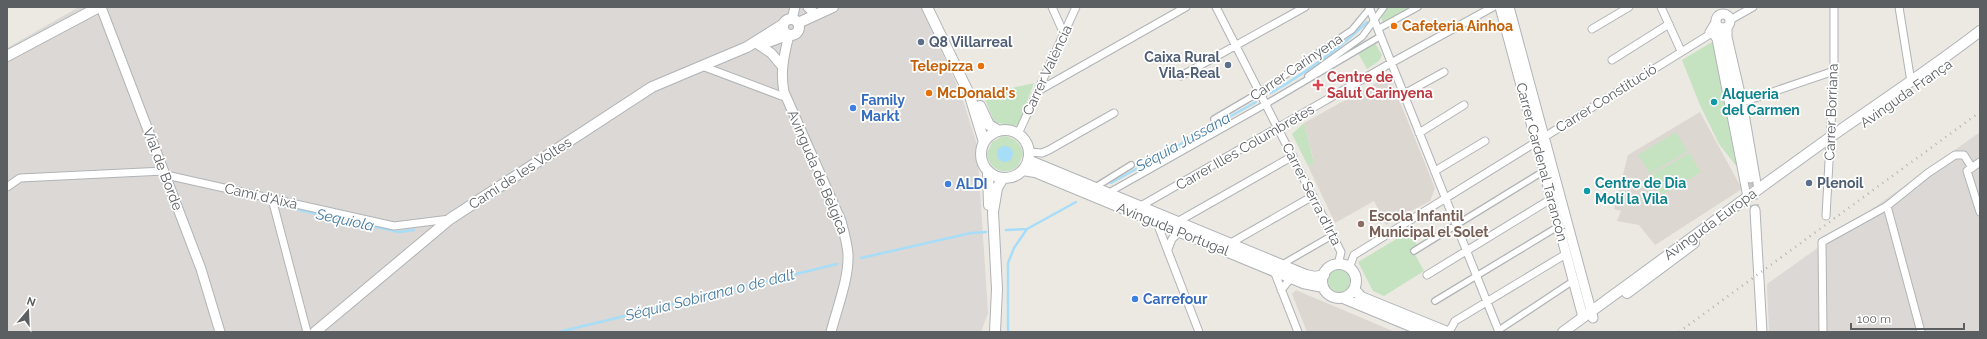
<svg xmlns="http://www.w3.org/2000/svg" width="1987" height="339" font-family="Raleway,sans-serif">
<rect width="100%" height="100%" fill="#ece9e3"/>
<!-- industrial -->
<path fill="#dbd8d5" d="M79 7H921L961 94 977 145 988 313 981 332H7V48Z
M1980 132V332H1769L1767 284Z"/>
<!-- education -->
<path fill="#dcd8d1" d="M1385 78 1391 80 1435 188 1430 201 1386 225 1374 201 1335 223 1308 166 1314 162 1304 123Z
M1700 112 1742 189 1655 245 1639 225 1617 221 1621 211 1614 209 1628 155Z
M1296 290 1395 332H1307L1292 294Z"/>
<!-- green -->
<path fill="#c5e2c1" d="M1388 7H1411L1383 23 1381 17Z
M1712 42H1713L1737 167 1719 144 1700 105 1682 60Z
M1375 43 1382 55 1379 61 1367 69 1358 53Z
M1034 83 1018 125 1013 126 994 122 983 94Z
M1304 123 1314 163 1308 166 1292 134Z
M1676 132 1687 151 1650 174 1638 155Z
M1003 136C1014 137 1021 143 1023 154L1018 166C1006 177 989 170 987 154L992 142Z
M1689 153 1701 172 1662 195 1650 176Z
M1408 232 1418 246 1412 249 1424 271 1384 296 1373 291 1358 262Z
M1328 281a11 11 0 1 1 22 0a11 11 0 1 1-22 0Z"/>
<!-- water -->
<path fill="#a8ddf8" d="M997 154a8 8 0 1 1 16 0a8 8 0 1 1-16 0Z"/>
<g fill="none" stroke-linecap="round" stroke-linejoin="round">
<!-- stream -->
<path stroke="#a8ddf8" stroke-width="2.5" d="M1378 8V7
M1271 93C1305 73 1339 49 1367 22
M1111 183 1256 102
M277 205 399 232 414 230
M1006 230 1027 229 1076 202
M861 258 971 233 986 232
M559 332 837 264
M1008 332V263L1014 248 1027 229"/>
<!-- tertiary-tunnel -->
<path stroke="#c8c6c3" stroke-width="9" stroke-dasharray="9 4.5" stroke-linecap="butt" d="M1750 178 1755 210"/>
<defs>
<path id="pedestrian" d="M1378 29 1418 7
M1308 76 1362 37 1384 7
M1214 119 1260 92 1352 30 1371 7
M1094 188 1131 165
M1108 193 1266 104 1381 36
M1461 222 1539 174
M1414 251 1451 228
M1281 265 1333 235
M1435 301 1559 226
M1499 330 1573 281"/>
<path id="minor" d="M1052 7 1064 34
M1216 7 1341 252 1338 265
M1369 7 1499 332
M1661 7 1681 51
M1899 7 1911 82
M1730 20 1753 7
M1728 26V37L1743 102 1758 189
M1592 29 1629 7
M1709 32 1715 22
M1712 33 1716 39 1747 197
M1612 60 1669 24
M702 66 787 98
M1181 76 1305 7
M1038 91 1186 7
M1404 94 1444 72
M1743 102 1834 71
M1419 133 1464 105
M1018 134 1076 7
M1029 152 1042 153 1049 150 1114 113
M1980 162 1967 171 1980 212
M1435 171 1485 141
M166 175 394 226 450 219
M7 187 20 178 164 171
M272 199 307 332
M1887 206 1921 332
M1139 207 1391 63 1493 7
M1826 216 1834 71V7
M1177 222 1293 156
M1157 223 1199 332
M1229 244 1313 196
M1168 249 1172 239 1179 232
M1349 268 1354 255 1712 33 1719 27
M1274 271 1298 332
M1427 275 1551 199
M1281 290 1291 278
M1449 332 1455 321 1566 254
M1823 332 1822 242 1887 206 1928 173 1955 155H1964L1972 168"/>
<path id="tertiary" d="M101 7 201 269 220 332
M808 7 815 14
M1500 7 1583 317
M1509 7 1593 318
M1716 21a7 7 0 1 1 14 0a7 7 0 1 1-14 0Z
M792 19 795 7
M1720 28 1750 178
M789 35C784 55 780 72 784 92L841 221C844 232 847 242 848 254 849 279 837 308 831 332
M759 45 771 53 782 66
M1755 210 1762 332"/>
<path id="secondary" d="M927 7 970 96 984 142
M783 27a8 8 0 1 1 16 0a8 8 0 1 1-16 0Z
M798 23 833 7
M760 45 787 35
M7 56 99 7
M980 106 989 125 999 131
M981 154a24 24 0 1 1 48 0a24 24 0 1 1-48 0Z
M1028 160 1306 275 1315 277 1324 275
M1023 170 1035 172 1303 283 1323 287
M988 171 989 205
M1322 281a17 17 0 1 1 34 0a17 17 0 1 1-34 0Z
M1354 289 1361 297 1447 332
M1627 293 1694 243
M1343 298 1425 332
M315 332 450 219 652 87 747 47 782 25
M995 332 997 289 993 212 997 188 1003 178
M1563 332C1652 267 1740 202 1829 138 1880 102 1931 69 1980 31"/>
</defs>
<!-- pedestrian casing -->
<use href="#pedestrian" stroke="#b0b4b7" stroke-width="8"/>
<!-- minor casing -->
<use href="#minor" stroke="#b0b4b7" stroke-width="9"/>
<!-- tertiary casing -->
<use href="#tertiary" stroke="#b0b4b7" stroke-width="11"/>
<!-- secondary casing -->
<use href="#secondary" stroke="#afb3b7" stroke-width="12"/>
<!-- pedestrian -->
<use href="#pedestrian" stroke="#fff" stroke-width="5.5"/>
<!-- minor -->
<use href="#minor" stroke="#fff" stroke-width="7"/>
<!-- tertiary -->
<use href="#tertiary" stroke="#fff" stroke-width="9"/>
<!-- secondary -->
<use href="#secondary" stroke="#fff" stroke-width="10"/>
<!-- rail -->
<path stroke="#b1b2b2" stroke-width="2.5" stroke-dasharray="1 5" stroke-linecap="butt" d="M1679 332 1980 112"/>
</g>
<!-- markers -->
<g fill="#e8710a" stroke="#fff" stroke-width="1.5">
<circle cx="1394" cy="26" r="4"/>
<circle cx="981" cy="66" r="4"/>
<circle cx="929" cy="93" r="4"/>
</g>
<g fill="#5c6f8a" stroke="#fff" stroke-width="1.5">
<circle cx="921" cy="42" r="4"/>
<circle cx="1228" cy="65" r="4"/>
<circle cx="1809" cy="183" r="4"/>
</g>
<path fill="#e0444e" stroke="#fff" stroke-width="1.5" d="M1316 79h4v4h4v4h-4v4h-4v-4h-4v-4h4z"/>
<g fill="#0f9aa8" stroke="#fff" stroke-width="1.5">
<circle cx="1714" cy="102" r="4"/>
<circle cx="1587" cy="191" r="4"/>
</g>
<g fill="#3f7fe0" stroke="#fff" stroke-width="1.5">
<circle cx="853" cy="108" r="4"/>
<circle cx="948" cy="184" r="4"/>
<circle cx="1135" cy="299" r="4"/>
</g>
<circle fill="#8d6e63" stroke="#fff" stroke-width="1.5" cx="1361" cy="224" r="4"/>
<g text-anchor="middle" stroke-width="3.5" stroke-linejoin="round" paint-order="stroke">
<!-- food labels -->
<g font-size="14" font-weight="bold" fill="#c56008" stroke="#fff" text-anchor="start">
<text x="1402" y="31">Cafeteria Ainhoa</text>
<text x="973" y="71" text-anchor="end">Telepizza</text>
<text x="937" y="98">McDonald's</text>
</g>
<!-- service labels -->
<g font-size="14" font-weight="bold" fill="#4e5e75" stroke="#fff" text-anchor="start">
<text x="929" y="47">Q8 Villarreal</text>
<text x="1220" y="62" text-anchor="end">Caixa Rural<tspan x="1220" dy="16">Vila-Real</tspan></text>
<text x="1817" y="188">Plenoil</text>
</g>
<!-- street labels -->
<g font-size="14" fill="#5b5f62" stroke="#fff">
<text transform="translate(1296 67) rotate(-34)" y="5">Carrer Carinyena</text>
<text transform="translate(1047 70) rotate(-65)" y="5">Carrer València</text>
<text transform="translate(1906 93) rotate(-35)" y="5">Avinguda França</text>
<text transform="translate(1606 98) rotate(-32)" y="5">Carrer Constitució</text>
<text transform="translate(1831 112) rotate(-88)" y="5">Carrer Borriana</text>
<text transform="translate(1245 147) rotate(-30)" y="5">Carrer Illes Columbretes</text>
<text transform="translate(1542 162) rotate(75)" y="5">Carrer Cardenal Tarancón</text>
<text transform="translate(163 169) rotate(69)" y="5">Vial de Borde</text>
<text transform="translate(818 172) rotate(67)" y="5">Avinguda de Bèlgica</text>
<text transform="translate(520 173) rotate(-33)" y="5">Camí de les Voltes</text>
<text transform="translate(1312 194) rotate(63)" y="5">Carrer Serra d'Irta</text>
<text transform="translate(261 196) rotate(13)" y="5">Camí d'Aixà</text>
<text transform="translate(1710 224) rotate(-36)" y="5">Avinguda Europa</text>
<text transform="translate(1173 229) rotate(22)" y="5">Avinguda Portugal</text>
</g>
<!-- health labels -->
<g font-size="14" font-weight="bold" fill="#be3a42" stroke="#fff" text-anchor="start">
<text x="1327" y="82">Centre de<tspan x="1327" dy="16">Salut Carinyena</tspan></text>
</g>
<!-- culture labels -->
<g font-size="14" font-weight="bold" fill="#0d838f" stroke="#fff" text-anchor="start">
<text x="1722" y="99">Alqueria<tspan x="1722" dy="16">del Carmen</tspan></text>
<text x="1595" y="188">Centre de Dia<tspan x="1595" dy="16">Molí la Vila</tspan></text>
</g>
<!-- shop labels -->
<g font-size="14" font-weight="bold" fill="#366cbe" stroke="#fff" text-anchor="start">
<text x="861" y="105">Family<tspan x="861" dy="16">Markt</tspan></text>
<text x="956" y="189">ALDI</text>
<text x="1143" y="304">Carrefour</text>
</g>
<!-- education labels -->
<g font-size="14" font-weight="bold" fill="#785e54" stroke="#fff" text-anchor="start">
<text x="1369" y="221">Escola Infantil<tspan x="1369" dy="16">Municipal el Solet</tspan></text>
</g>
<!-- water labels -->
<g font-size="15" font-style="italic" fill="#447aa0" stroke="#fff">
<text transform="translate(1183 142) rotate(-29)" y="5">Séquia Jussana</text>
<text transform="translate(345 220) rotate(12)" y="5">Sequiola</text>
<text transform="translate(710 295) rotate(-14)" y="5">Séquia Sobirana o de dalt</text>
</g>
</g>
<!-- border -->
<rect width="1987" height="339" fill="none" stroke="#5b5f62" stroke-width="16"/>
<!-- north arrow -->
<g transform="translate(28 311) rotate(19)" stroke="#ffffff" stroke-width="3" paint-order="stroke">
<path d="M0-3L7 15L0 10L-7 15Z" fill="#5b5f62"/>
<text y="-6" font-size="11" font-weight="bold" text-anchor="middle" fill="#5b5f62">N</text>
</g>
<!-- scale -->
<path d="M1851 323v6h113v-6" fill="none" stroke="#5b5f62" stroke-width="2"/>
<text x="1857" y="323" font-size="12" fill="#5b5f62" stroke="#ffffff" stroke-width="3" paint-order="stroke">100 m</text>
</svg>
